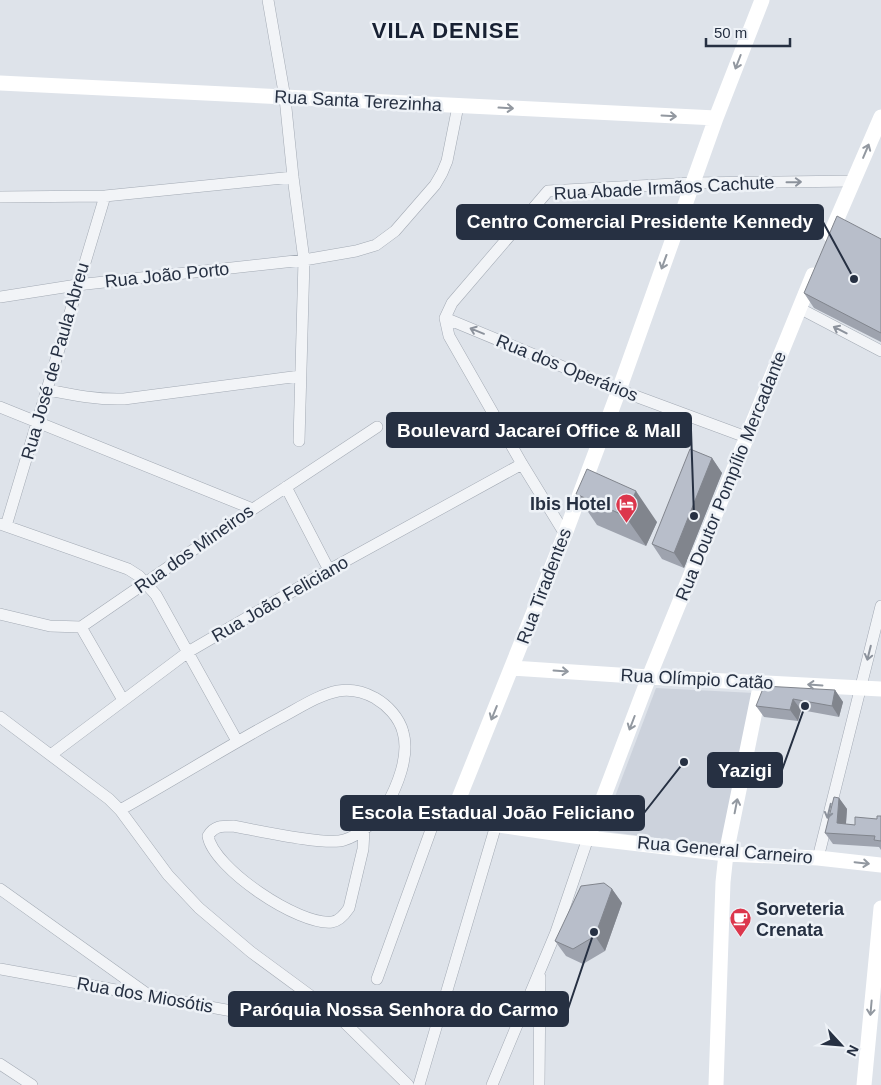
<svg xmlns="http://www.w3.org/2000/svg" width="881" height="1085" font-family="Arial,sans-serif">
<rect width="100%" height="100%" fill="#dee3ea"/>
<!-- built -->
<path fill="#ccd2dc" d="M656 688 754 693 721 846 602 831Z"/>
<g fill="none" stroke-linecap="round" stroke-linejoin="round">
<defs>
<path id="street" d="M268 0 285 98 293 177 304 260 299 441
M0 197 105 196 293 177
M0 297 77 285 304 260 356 251 376 245 395 231 435 185 442 173 447 161 458 106
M799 308 881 351
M445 318 619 390 746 437
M48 390C73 395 97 400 124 399L300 376
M0 407 253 509
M286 487 329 570
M0 524 128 569 139 576 156 595 237 741
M6 526C40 416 71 306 105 196
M565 534 522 464 449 336 445 318 452 303 548 191 692 183 854 181
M0 614 50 626 81 627 253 509 377 427
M81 627 123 700
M0 717 109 799 120 810 168 875 199 908 251 952 338 1016 408 1085
M52 754 188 652 329 570 522 464
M385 809 442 816
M120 810C174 780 226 747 280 718 299 708 318 695 338 691 350 689 364 692 375 698 387 705 399 717 403 732 410 756 397 787 385 808 378 820 358 836 344 840 326 846 256 830 233 826 221 826 214 826 208 836 213 868 299 926 332 922 339 921 345 914 349 908L363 849 364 829
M818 858 881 606
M0 889 147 994
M0 969 276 1019 285 1018 297 1009 302 990
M377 979 436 816
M0 1064 32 1085
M419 1085 496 825
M492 1085 556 932 588 838
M539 1085 540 977"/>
</defs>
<!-- street casing -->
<use href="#street" stroke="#a3aab4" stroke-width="12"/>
<!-- street -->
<use href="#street" stroke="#f2f4f7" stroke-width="11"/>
<!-- secondary -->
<path stroke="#fff" stroke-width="15" d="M762 0 716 118 619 390 565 534 451 818 588 838 726 854 818 858 881 865
M0 83 716 118
M830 235 881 117
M512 668 649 677 881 689
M588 838 649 677 813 275
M716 1085 723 882 726 854 761 682
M864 1085 881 908"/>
</g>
<!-- wall -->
<path fill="#9ea3ae" d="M881 239V342L814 308 804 293Z
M712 458 722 473 684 568 662 559 652 544Z
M576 494 657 522 646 546 597 525Z
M835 690 843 702 839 717 801 710 798 721 764 717 756 706Z
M839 798 847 809 846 824 855 825 877 819 881 816V850L879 847 833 844 825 833Z
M612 889 622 903 605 951 583 964 566 956 555 941Z"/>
<!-- shaded-wall -->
<path fill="#81858d" d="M712 458 722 473 684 568 674 553Z
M636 491 657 522 646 546 625 516Z
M835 690 843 702 839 717 832 706Z
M793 699 801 710 798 721 790 710Z
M839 798 847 809 845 835 837 823Z
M612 889 622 903 605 951 595 936Z"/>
<!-- building -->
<path fill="#b8beca" stroke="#81858d" d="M837 216 881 239V333L804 293Z
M690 449 712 458 674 553 652 544Z
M587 469 636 491 625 516 576 494Z
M764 686 835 690 832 706 793 699 790 710 756 706Z
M834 797 839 798 837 823 855 825V817L877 819V816H881V841L874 840 875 836 825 833Z
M604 883 612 889 595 936 573 949 555 941 581 886Z"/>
<!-- one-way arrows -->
<defs><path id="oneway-shaft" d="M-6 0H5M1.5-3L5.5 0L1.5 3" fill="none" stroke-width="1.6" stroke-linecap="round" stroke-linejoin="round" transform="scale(1.25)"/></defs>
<g stroke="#9298a0">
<use href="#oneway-shaft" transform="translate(738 62) rotate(111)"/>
<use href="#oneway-shaft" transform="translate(506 108) rotate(3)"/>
<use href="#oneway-shaft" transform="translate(669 116) rotate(3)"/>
<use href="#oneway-shaft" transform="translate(866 151) rotate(-67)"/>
<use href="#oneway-shaft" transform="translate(664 262) rotate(110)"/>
<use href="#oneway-shaft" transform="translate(561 671) rotate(4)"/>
<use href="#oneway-shaft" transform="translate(815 685) rotate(-176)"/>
<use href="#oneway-shaft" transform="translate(494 713) rotate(112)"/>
<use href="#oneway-shaft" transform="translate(632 723) rotate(111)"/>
<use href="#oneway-shaft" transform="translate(736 806) rotate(-79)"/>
<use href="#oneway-shaft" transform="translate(862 863) rotate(6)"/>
<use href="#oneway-shaft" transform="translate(871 1008) rotate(95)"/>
</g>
<g stroke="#8c929c">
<use href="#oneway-shaft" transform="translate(794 182) rotate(-1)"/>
<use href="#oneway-shaft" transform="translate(840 330) rotate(-153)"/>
<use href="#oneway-shaft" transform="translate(477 331) rotate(-158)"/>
<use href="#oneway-shaft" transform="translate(869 653) rotate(104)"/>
<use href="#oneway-shaft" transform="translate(829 811) rotate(104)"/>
</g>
<!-- icons -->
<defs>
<symbol id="hotel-pin" viewBox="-11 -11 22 30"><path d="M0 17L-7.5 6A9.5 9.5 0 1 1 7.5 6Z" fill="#dc364c" stroke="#eef2f7"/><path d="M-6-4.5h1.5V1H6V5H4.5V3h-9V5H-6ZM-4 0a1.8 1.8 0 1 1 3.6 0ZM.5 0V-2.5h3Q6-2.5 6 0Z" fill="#fff"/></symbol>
<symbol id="cafe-pin" viewBox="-11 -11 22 30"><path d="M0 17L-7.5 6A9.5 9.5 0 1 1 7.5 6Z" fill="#dc364c" stroke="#eef2f7"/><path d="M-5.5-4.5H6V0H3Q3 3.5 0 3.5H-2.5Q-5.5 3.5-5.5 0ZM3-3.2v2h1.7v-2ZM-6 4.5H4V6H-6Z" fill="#fff"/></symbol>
</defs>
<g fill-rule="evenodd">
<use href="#hotel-pin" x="614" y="492" width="25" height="34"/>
<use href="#cafe-pin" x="728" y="906" width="25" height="34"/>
</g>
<g text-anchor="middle" stroke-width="5" stroke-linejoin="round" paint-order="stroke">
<!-- street labels -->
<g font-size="18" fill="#263042" stroke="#eef2f7">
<text transform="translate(358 101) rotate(3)" y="6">Rua Santa Terezinha</text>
<text transform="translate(664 188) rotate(-3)" y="6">Rua Abade Irmãos Cachute</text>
<text transform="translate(167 275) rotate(-6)" y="6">Rua João Porto</text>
<text transform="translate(55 361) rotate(-74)" y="6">Rua José de Paula Abreu</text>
<text transform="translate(567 368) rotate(22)" y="6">Rua dos Operários</text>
<text transform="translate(731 476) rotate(-68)" y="6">Rua Doutor Pompílio Mercadante</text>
<text transform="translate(194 549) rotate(-35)" y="6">Rua dos Mineiros</text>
<text transform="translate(544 586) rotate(-69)" y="6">Rua Tiradentes</text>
<text transform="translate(280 599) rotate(-30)" y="6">Rua João Feliciano</text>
<text transform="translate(697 679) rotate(3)" y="6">Rua Olímpio Catão</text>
<text transform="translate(725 850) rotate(5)" y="6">Rua General Carneiro</text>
<text transform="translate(145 995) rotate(10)" y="6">Rua dos Miosótis</text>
</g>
<!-- poi labels -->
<g font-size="18" font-weight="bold" fill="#263042" stroke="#eef2f7" text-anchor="end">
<text x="611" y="510">Ibis Hotel</text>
<text x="756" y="915" text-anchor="start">Sorveteria<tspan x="756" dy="21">Crenata</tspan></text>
</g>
<!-- district labels -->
<g font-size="22" font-weight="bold" letter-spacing="1" fill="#182133" stroke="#eef2f7">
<text x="446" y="38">VILA DENISE</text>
</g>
</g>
<!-- callouts -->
<path fill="none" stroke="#263042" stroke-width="2" d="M854 279L823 222M694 516L691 430M805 706L782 770M684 762L644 813M594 932L568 1009"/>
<g fill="#263042" stroke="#eef2f7" stroke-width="2">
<circle cx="854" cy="279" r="5"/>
<circle cx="694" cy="516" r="5"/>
<circle cx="805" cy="706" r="5"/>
<circle cx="684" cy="762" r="5"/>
<circle cx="594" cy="932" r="5"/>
</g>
<g fill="#263042" stroke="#263042" stroke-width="2">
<rect x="457" y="205" width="366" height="34" rx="5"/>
<rect x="387" y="413" width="304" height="34" rx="5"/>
<rect x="708" y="753" width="74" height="34" rx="5"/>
<rect x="341" y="796" width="303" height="34" rx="5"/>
<rect x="229" y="992" width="339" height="34" rx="5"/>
</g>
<g font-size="19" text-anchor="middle" font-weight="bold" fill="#fff">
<text x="640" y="228">Centro Comercial Presidente Kennedy</text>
<text x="539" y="437">Boulevard Jacareí Office &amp; Mall</text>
<text x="745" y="777">Yazigi</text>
<text x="493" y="819">Escola Estadual João Feliciano</text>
<text x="399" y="1016">Paróquia Nossa Senhora do Carmo</text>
</g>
<!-- north arrow -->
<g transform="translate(841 1045) rotate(116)" stroke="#eef2f7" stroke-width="4" paint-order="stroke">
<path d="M0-4L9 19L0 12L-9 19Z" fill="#263042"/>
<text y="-8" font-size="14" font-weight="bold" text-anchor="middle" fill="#263042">N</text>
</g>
<!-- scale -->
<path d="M706 38v8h84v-8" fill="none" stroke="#263042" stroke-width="2.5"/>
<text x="714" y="38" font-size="15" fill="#263042" stroke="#eef2f7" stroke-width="4" paint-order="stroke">50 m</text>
</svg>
